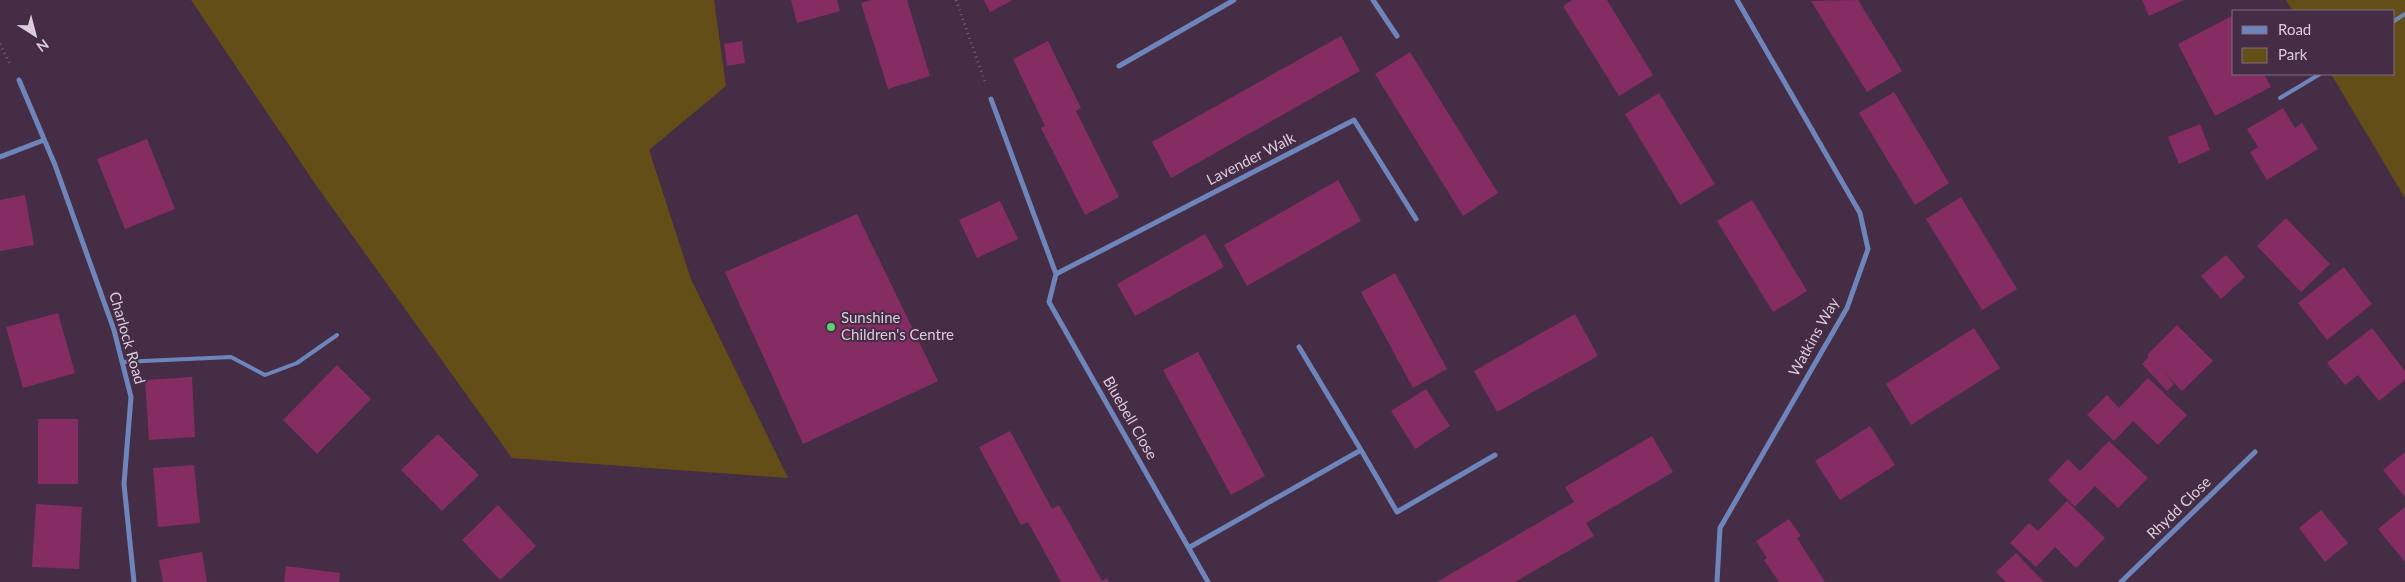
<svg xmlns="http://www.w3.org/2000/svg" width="2405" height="582" font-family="Lato,sans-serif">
<rect width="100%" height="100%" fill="#452d45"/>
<!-- green -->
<path fill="#644e18" d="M191 0H714L726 86 649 150 691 279 788 478 512 458 316 185Z
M2286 0H2405V198L2331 74H2394V11H2293Z"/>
<!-- building -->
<path fill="#852d62" d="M791 0H837L840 11 797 23Z
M871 0H907L930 76 888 89 861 3Z
M984 0H1013L990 12Z
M1572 0H1607L1653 75 1619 96 1563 6Z
M1858 0 1902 71 1867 92 1811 1Z
M2142 0H2184L2149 16Z
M2234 15V74H2264L2271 87 2215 116 2178 44Z
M1341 36 1360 71 1171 178 1152 142Z
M742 41 745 63 727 66 724 44Z
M1048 41 1081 108 1076 111 1119 197 1085 215 1041 128 1045 126 1013 59Z
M1410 52 1498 193 1463 216 1375 74Z
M1894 92 1949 183 1915 205 1859 113Z
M1659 93 1715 184 1680 205 1625 114Z
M2283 108 2295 128 2302 123 2318 149 2267 180 2250 152 2258 147 2247 129Z
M2200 124 2210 150 2179 164 2168 137Z
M147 139 175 209 125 229 97 159Z
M1338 180 1361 221 1247 286 1224 245Z
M25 195 34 245 0 251V200Z
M1961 197 2017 289 1982 310 1926 219Z
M1752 200 1807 291 1773 312 1717 221Z
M1000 201 1018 239 977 258 959 220Z
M857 214 938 381 803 444 725 272Z
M2286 218 2330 264 2301 292 2257 246Z
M1205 234 1224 267 1135 316 1117 284Z
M2226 255 2245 277 2221 299 2201 276Z
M2344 267 2372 304 2327 340 2298 303Z
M1395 273 1447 369 1413 388 1361 292Z
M58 313 75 373 23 388 6 327Z
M1575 314 1598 356 1497 412 1474 371Z
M2177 325 2213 361 2182 391 2164 372 2174 384 2167 391 2142 364 2149 357 2147 355Z
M1974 328 2000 368 1911 425 1886 384Z
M2372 328 2405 371V380L2379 401 2358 375 2345 385 2327 363Z
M1198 352 1265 476 1231 495 1163 370Z
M337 365 371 399 317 454 283 420Z
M192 377 195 437 149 440 145 380Z
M2148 378 2187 415 2158 445 2133 421 2114 441 2087 415 2107 395 2119 408Z
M1426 389 1450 426 1415 449 1391 411Z
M38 419H78V484H38Z
M1870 426 1895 465 1840 500 1815 461Z
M1010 431 1052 509 1059 505 1102 581 1107 578 1109 582H1061L1028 522 1021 525 979 447Z
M438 434 479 475 442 511 401 470Z
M1652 436 1673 472 1586 523 1594 536 1515 582H1437L1574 502 1565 487Z
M2109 441 2148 478 2118 508 2095 486 2075 507 2048 480 2068 459 2080 471Z
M2405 452V497L2383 470Z
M194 465 200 523 158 527 153 468Z
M2067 501 2105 538 2076 568 2055 547 2036 567 2010 543 2029 523 2038 531Z
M36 504 82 507 79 569 32 567Z
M498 505 536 546 500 580 462 540Z
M2405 507V562L2378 529Z
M2321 510 2348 543 2325 562 2299 528Z
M1789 519 1801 536 1797 538 1825 582H1779L1764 560 1767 558 1756 541Z
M202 552 207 582H163L159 560Z
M2016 553 2044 582H2006L1996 572Z
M286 566 340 573 339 582H284Z"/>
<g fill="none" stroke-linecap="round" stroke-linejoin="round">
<!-- path -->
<path stroke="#745f74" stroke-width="3" stroke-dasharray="1 4" stroke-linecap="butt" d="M956 0 985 82
M0 44 10 64"/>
<!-- service -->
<path stroke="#6e85bb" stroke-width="4" d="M2394 21 2405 14
M2280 98 2320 74
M122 362 231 357 265 375 297 363 337 335"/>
<!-- minor -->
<path stroke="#6e85bb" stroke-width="5" d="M1373 0 1397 36
M1119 66 1234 0
M19 80 55 165 114 330 131 397 124 484 134 582
M991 99 1056 274 1049 302 1208 582
M0 157 44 140
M1056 274 1354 120 1416 219
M1299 347 1361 450
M1190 547 1361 450 1397 512 1495 455
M1717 582 1720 528 1847 308 1868 249 1860 213 1737 0
M2121 582 2255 452"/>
</g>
<!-- markers -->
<circle fill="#5ad56e" stroke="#452d45" stroke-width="2" cx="831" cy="327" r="5"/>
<g text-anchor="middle" stroke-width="4" stroke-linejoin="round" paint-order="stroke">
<!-- street labels -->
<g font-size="15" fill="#dccddc" stroke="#452d45">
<text transform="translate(1251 159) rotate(-27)" y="5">Lavender Walk</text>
<text transform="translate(1814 337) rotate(-61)" y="5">Watkins Way</text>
<text transform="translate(127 338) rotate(74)" y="5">Charlock Road</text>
<text transform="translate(1130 418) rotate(60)" y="5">Bluebell Close</text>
<text transform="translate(2179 508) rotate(-44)" y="5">Rhydd Close</text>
</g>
<!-- poi labels -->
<g font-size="15" fill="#dccddc" stroke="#452d45" text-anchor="start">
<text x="841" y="323">Sunshine<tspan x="841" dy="17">Children's Centre</tspan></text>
</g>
</g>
<!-- legend -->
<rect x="2232" y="10" width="162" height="65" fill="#452d45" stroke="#816d81"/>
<rect x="2242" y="26" width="25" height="8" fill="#6e85bb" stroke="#816d81"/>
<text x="2278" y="35" font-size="15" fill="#dccddc">Road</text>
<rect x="2242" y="48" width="25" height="15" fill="#644e18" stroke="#816d81"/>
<text x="2278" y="60" font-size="15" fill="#dccddc">Park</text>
<!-- north arrow -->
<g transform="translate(35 35) rotate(144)" stroke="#452d45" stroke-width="4" paint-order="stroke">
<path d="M0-4L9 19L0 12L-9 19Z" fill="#dccddc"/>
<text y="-8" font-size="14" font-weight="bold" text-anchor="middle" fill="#dccddc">N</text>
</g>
</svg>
